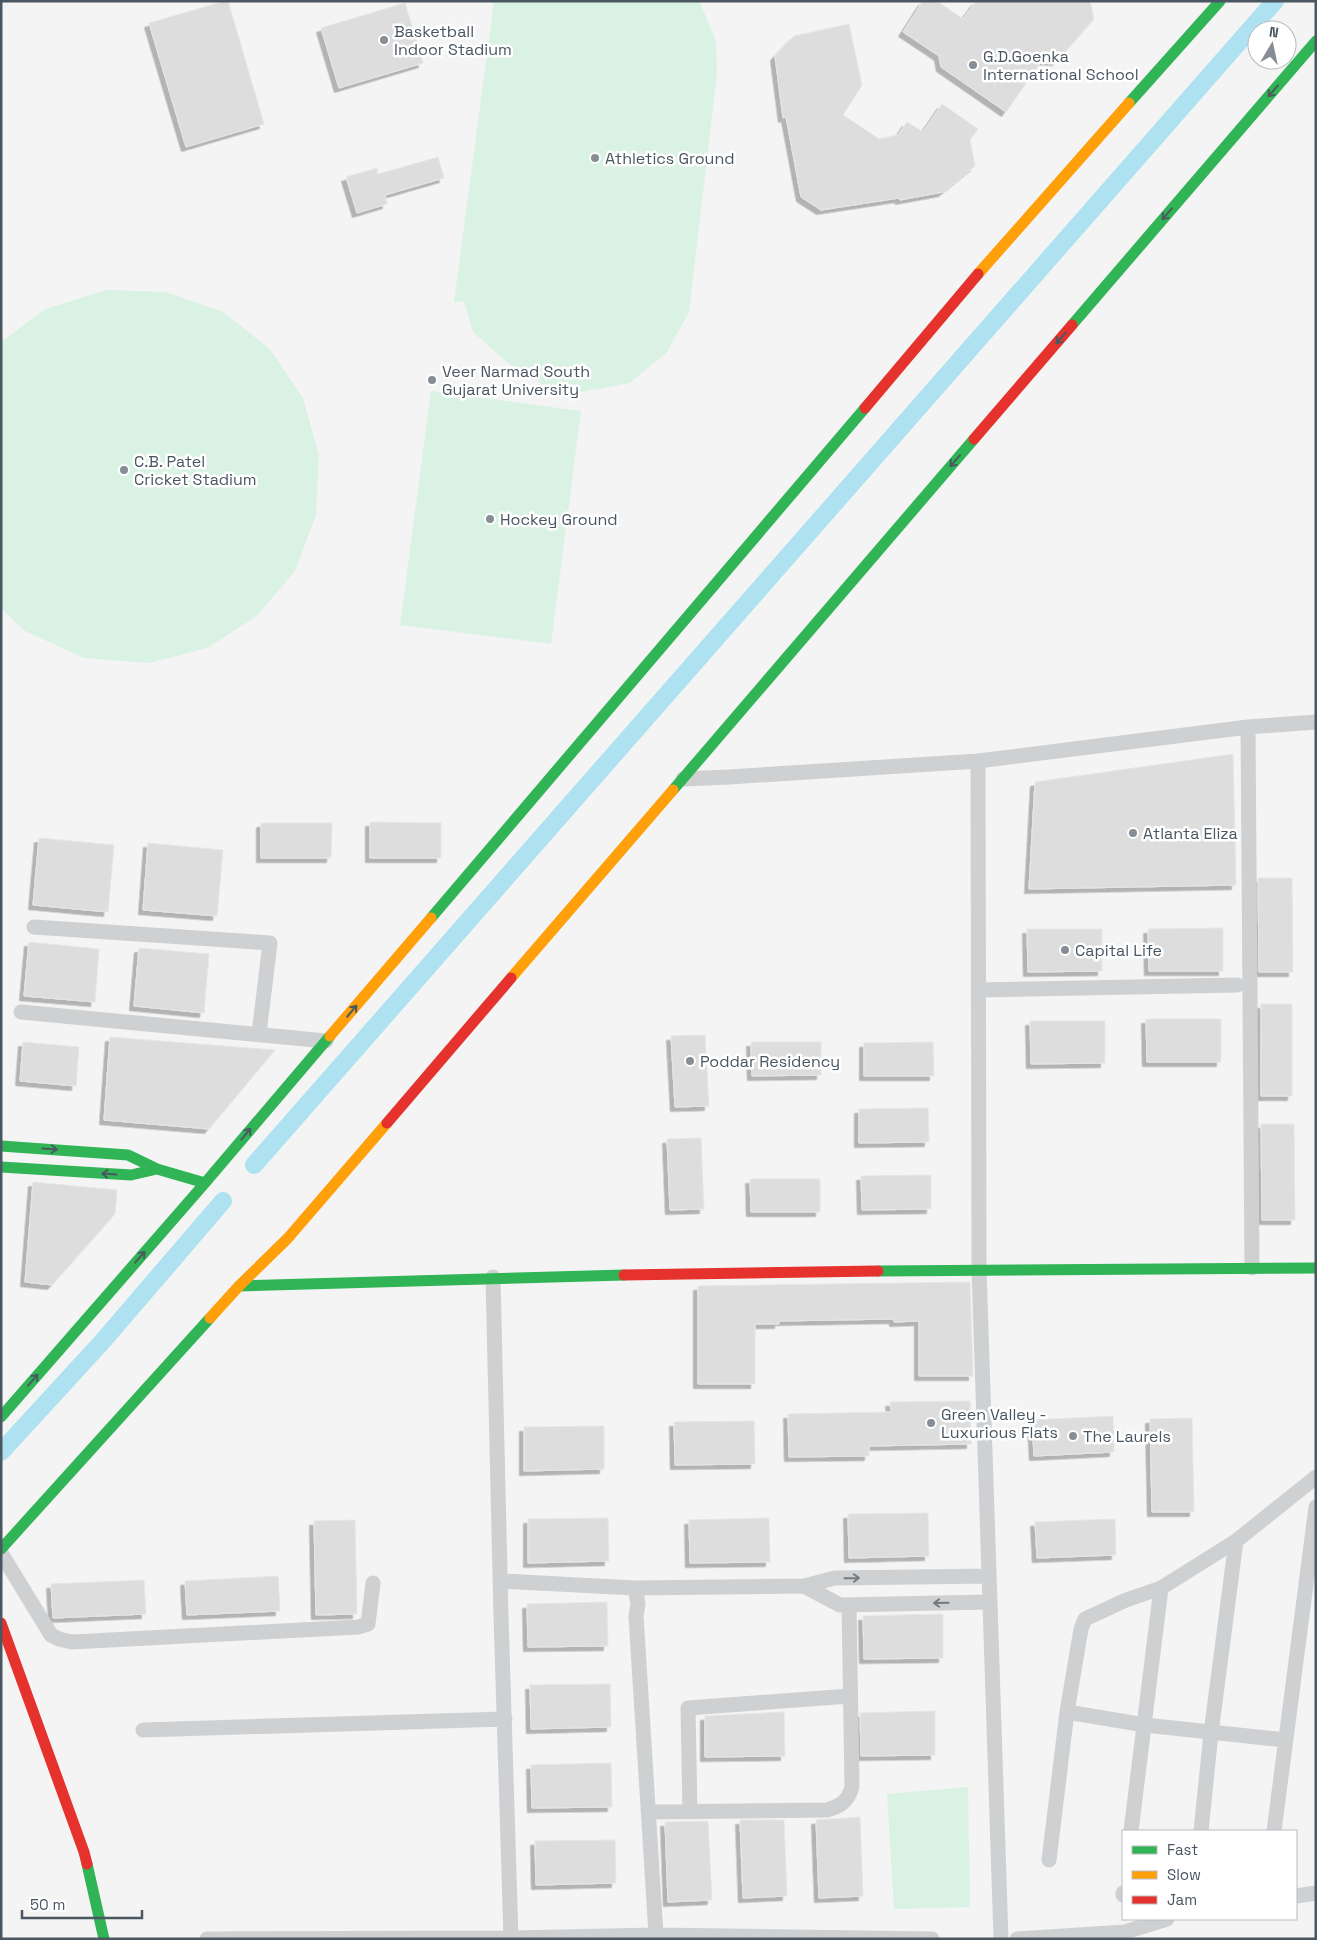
<svg xmlns="http://www.w3.org/2000/svg" width="1317" height="1940" font-family="'Space Grotesk',sans-serif">
<defs>
<filter id="shadow"><feDropShadow dx="-4.5" dy="4.5" stdDeviation="0" flood-color="#0004"/></filter>
</defs>
<rect width="100%" height="100%" fill="#f4f4f4"/>
<!-- green -->
<path fill="#d9f2e3" d="M494 1H698L701 5 716 41 717 74 689 312 667 352 630 383 576 393 542 384 507 362 473 332 464 301 454 302Z
M107 290 166 292 223 312 270 349 303 398 319 456 316 515 295 571 257 616 207 648 149 663 84 658 25 631 1 608V342L45 309Z
M431 391 581 411 551 644 400 625Z
M968 1787 970 1907 894 1909 887 1794Z"/>
<g fill="none" stroke-linecap="round" stroke-linejoin="round">
<!-- canal -->
<path stroke="#aee2f0" stroke-width="18" d="M254 1165 1275 1
M1 1452 102 1342 223 1201"/>
</g>
<!-- building -->
<path fill="#ddddde" stroke="#e5e6e7" filter="url(#shadow)" d="M225 1H228L264 124 186 147 149 23Z
M923 1H937L963 19 976 1H1090L1094 19 1057 61 1042 60 1006 112 941 67 939 56 903 32Z
M405 3 423 63 339 88 321 28Z
M849 24 862 85 843 115 879 139 898 135 907 122 923 132 942 104 978 129 970 140 975 166 943 192 900 200 899 198 821 210 801 197 786 117 783 118 775 56 794 36Z
M438 157 444 178 385 195 387 204 357 213 346 177 377 168 378 174Z
M1233 754 1236 885 1029 889 1035 782Z
M370 822 441 823V858H370Z
M261 823H332L331 858H261Z
M39 838 114 845 108 912 33 905Z
M148 843 223 850 217 916 143 910Z
M1258 878H1292L1293 972H1259Z
M1223 928V971H1149L1148 929Z
M1027 929H1102V971L1028 972Z
M29 942 99 949 95 1002 24 996Z
M139 948 209 954 204 1013 134 1006Z
M1261 1004H1292V1096H1261Z
M1146 1019H1221V1062H1147Z
M1030 1021H1105V1063L1031 1064Z
M705 1035 709 1106 675 1107 671 1036Z
M110 1037 275 1050 209 1129 104 1120Z
M23 1042 79 1047 76 1086 20 1081Z
M751 1042H821V1075L752 1076Z
M933 1042 934 1076H864V1043Z
M928 1108 929 1142 859 1143V1109Z
M1261 1124H1294L1295 1220H1262Z
M701 1138 704 1209 670 1210 667 1139Z
M931 1175V1209L862 1210 861 1176Z
M750 1179H820V1212H751Z
M33 1182 117 1190 115 1214 52 1285 25 1282Z
M970 1282 973 1376H919V1321L894 1322V1319L779 1321V1324H755V1384H698V1286Z
M970 1401 971 1444 869 1446V1456L789 1457 788 1414 891 1412 890 1402Z
M1113 1416 1114 1452 1034 1456 1032 1420Z
M1192 1418 1194 1512H1152L1150 1419Z
M754 1421 755 1464 675 1465 674 1422Z
M604 1426V1469L524 1471V1427Z
M928 1513 929 1556 849 1558 848 1514Z
M608 1518 609 1561 528 1563V1519Z
M769 1518 770 1562 690 1563 689 1520Z
M1115 1519 1116 1555 1037 1558 1035 1522Z
M355 1520 357 1614 316 1615 314 1521Z
M278 1576 280 1611 187 1615 185 1581Z
M144 1580 146 1614 53 1618 51 1584Z
M607 1602 608 1646 528 1647 527 1604Z
M943 1614V1658L864 1659 863 1616Z
M610 1684 611 1727 531 1729 530 1685Z
M935 1711V1755L861 1756 860 1713Z
M784 1712 785 1756 705 1757V1716Z
M611 1763 612 1807 532 1808 531 1765Z
M860 1817 863 1896 819 1898 816 1820Z
M740 1820H784L787 1896 743 1898Z
M708 1821 712 1900 668 1902 665 1822Z
M615 1840 616 1883 536 1885 535 1841Z"/>
<g fill="none" stroke-linecap="round" stroke-linejoin="round">
<!-- street -->
<path stroke="#ced0d2" stroke-width="15" d="M1248 727 1252 1268
M978 761 979 1269 1001 1939
M683 779 729 777 978 761 1248 727 1316 722
M34 927 270 943 259 1034
M979 990 1237 985
M21 1012 326 1041
M493 1277 501 1616 511 1938
M1 1553 51 1635 59 1639 72 1642 358 1627 368 1624 373 1583
M501 1581 635 1588
M804 1586 840 1605 990 1602
M1067 1712 1145 1725 1285 1740
M143 1730 505 1719
M649 1812 827 1810C841 1806 848 1801 852 1787L849 1605
M690 1812 688 1708 850 1696
M1131 1831 1161 1588
M1201 1831 1211 1733 1236 1541
M1274 1831 1316 1507
M1049 1860 1067 1712 1081 1629 1085 1619 1126 1600 1161 1588 1236 1541 1316 1477
M1123 1895V1893
M1296 1896 1316 1893
M656 1935 636 1616 638 1604 635 1588 804 1586 835 1578 989 1576
M207 1939 511 1938 656 1935 932 1939
M1017 1939 1125 1932 1167 1919"/>
<!-- fast -->
<path stroke="#30b455" stroke-width="11" d="M1129 103 1220 1
M1072 325 1316 41
M673 790 974 439
M431 918 865 408
M1 1146 128 1155 157 1169 205 1183
M1 1167 131 1175 157 1169
M878 1271 1316 1268
M239 1286 624 1275
M1 1417 205 1183 330 1036
M1 1549 210 1318
M87 1864 104 1939"/>
<!-- slow -->
<path stroke="#ff9f0a" stroke-width="11" d="M978 274 1129 103
M511 978 673 790
M330 1036 431 918
M210 1318 239 1286 288 1238 387 1123"/>
<!-- jam -->
<path stroke="#e5322d" stroke-width="11" d="M865 408 978 274
M974 439 1072 325
M387 1123 511 978
M624 1275 878 1271
M1 1623 84 1852 87 1864"/>
</g>
<!-- one-way arrows -->
<defs><path id="oneway-shaft" d="M-6 0H5M1.5-3L5.5 0L1.5 3" fill="none" stroke-width="1.6" stroke-linecap="round" stroke-linejoin="round" transform="scale(1.25)"/></defs>
<g stroke="#495b60">
<use href="#oneway-shaft" transform="translate(1273 91) rotate(131)"/>
<use href="#oneway-shaft" transform="translate(1167 214) rotate(131)"/>
<use href="#oneway-shaft" transform="translate(1061 338) rotate(131)"/>
<use href="#oneway-shaft" transform="translate(955 461) rotate(131)"/>
<use href="#oneway-shaft" transform="translate(352 1011) rotate(-50)"/>
<use href="#oneway-shaft" transform="translate(246 1134) rotate(-50)"/>
<use href="#oneway-shaft" transform="translate(50 1149) rotate(4)"/>
<use href="#oneway-shaft" transform="translate(109 1174) rotate(-176)"/>
<use href="#oneway-shaft" transform="translate(140 1257) rotate(-49)"/>
<use href="#oneway-shaft" transform="translate(33 1380) rotate(-49)"/>
</g>
<g stroke="#727b83">
<use href="#oneway-shaft" transform="translate(852 1578) rotate(-1)"/>
<use href="#oneway-shaft" transform="translate(941 1603) rotate(179)"/>
</g>
<!-- markers -->
<g fill="#868d94" stroke="#fff" stroke-width="2">
<circle cx="384" cy="40" r="5"/>
<circle cx="973" cy="65" r="5"/>
<circle cx="595" cy="158" r="5"/>
<circle cx="432" cy="380" r="5"/>
<circle cx="124" cy="470" r="5"/>
<circle cx="490" cy="519" r="5"/>
<circle cx="1133" cy="833" r="5"/>
<circle cx="1065" cy="950" r="5"/>
<circle cx="690" cy="1061" r="5"/>
<circle cx="931" cy="1423" r="5"/>
<circle cx="1073" cy="1436" r="5"/>
</g>
<g text-anchor="middle" stroke-width="5" stroke-linejoin="round" paint-order="stroke">
<!-- poi labels -->
<g font-size="16" fill="#4a5661" stroke="#fff" text-anchor="start">
<text x="394" y="37">Basketball<tspan x="394" dy="18">Indoor Stadium</tspan></text>
<text x="983" y="62">G.D.Goenka<tspan x="983" dy="18">International School</tspan></text>
<text x="605" y="164">Athletics Ground</text>
<text x="442" y="377">Veer Narmad South<tspan x="442" dy="18">Gujarat University</tspan></text>
<text x="134" y="467">C.B. Patel<tspan x="134" dy="18">Cricket Stadium</tspan></text>
<text x="500" y="525">Hockey Ground</text>
<text x="1143" y="839">Atlanta Eliza</text>
<text x="1075" y="956">Capital Life</text>
<text x="700" y="1067">Poddar Residency</text>
<text x="941" y="1420">Green Valley -<tspan x="941" dy="18">Luxurious Flats</tspan></text>
<text x="1083" y="1442">The Laurels</text>
</g>
</g>
<!-- border -->
<rect width="1317" height="1940" fill="none" stroke="#4a5661" stroke-width="5"/>
<!-- legend -->
<rect x="1122" y="1830" width="175" height="90" fill="#ffffff" stroke="#b7bbc0"/>
<rect x="1132" y="1846" width="25" height="8" fill="#30b455" stroke="#b7bbc0"/>
<text x="1167" y="1855" font-size="15" fill="#4a5661">Fast</text>
<rect x="1132" y="1871" width="25" height="8" fill="#ff9f0a" stroke="#b7bbc0"/>
<text x="1167" y="1880" font-size="15" fill="#4a5661">Slow</text>
<rect x="1132" y="1896" width="25" height="8" fill="#e5322d" stroke="#b7bbc0"/>
<text x="1167" y="1905" font-size="15" fill="#4a5661">Jam</text>
<!-- north arrow -->
<g transform="translate(1272 45) rotate(9)"><circle r="24" fill="#ffffff" stroke="#b7bbc0"/>
<path d="M0-4L9 19L0 12L-9 19Z" fill="#868d94"/>
<text y="-8" font-size="14" font-weight="bold" text-anchor="middle" fill="#4a5661">N</text>
</g>
<!-- scale -->
<path d="M22 1910v8h120v-8" fill="none" stroke="#4a5661" stroke-width="2.5"/>
<text x="30" y="1910" font-size="15" fill="#4a5661" stroke="#ffffff" stroke-width="4" paint-order="stroke">50 m</text>
</svg>
